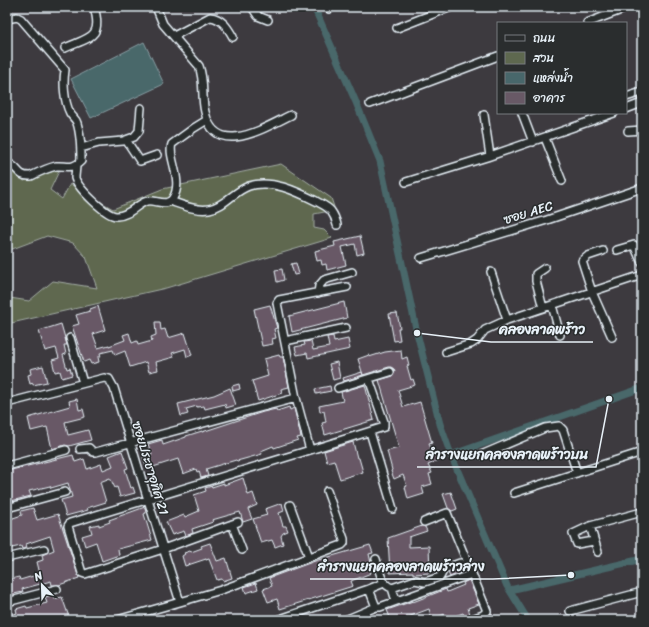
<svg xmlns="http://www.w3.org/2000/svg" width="649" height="627" font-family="Sriracha,'Playpen Sans Thai',sans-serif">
<rect width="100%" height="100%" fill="#3d3a3f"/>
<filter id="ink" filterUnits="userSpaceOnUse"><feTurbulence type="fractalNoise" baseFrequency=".025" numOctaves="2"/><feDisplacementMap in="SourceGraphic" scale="8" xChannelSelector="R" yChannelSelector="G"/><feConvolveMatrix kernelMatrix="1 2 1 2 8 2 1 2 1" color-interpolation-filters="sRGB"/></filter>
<g filter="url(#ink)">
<!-- green -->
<path fill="#5e684f" stroke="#a3aca4" d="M281 164 331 198 335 210 314 214V228L324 230 332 238 166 288 7 324V294L10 298 29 301 53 281 97 288 86 257 73 243 47 236 7 251V167L9 168 24 181 60 169 50 190 62 199 70 184 113 209 162 189Z"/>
<!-- water -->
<path fill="#48676b" stroke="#889ea3" d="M144 42 164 84 91 118 71 79Z"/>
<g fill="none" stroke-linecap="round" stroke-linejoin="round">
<!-- canal -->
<path stroke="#48676b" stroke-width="7" d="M314 7 355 100 380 161 417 333 440 424 451 455 507 586 528 620
M451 455 642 388
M510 590 642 559"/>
</g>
<!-- building -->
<path fill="#685966" stroke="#e8f1f8" d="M360 236 364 253 357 255 355 244 342 247 346 265 327 270 326 264 322 265 321 260 317 261 315 251 335 246 334 242Z
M296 263 299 274 294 275 291 264Z
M282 269 284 280 277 282 275 270Z
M344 302 347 318 292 332 289 316Z
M270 305 277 328 274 329 276 338 272 339 273 344 262 346 254 309Z
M98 306 105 330 93 334 98 348 109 345V346L125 340 123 335 129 333 132 343 137 341 138 345 152 341 151 337 156 335 155 322H160L161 330 165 329 168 338 185 333 192 355 187 357 185 349 172 353 174 357 156 362 158 370 149 372 146 362 130 367 125 351 115 355 113 350 100 353 101 357H98L99 362 91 364 89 360 84 362 72 326 79 324 76 315 90 311V309Z
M397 313 400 328H398L400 340 394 341 389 314Z
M61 324 67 345H64L66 354 63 355 67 369 70 368 72 375 62 378 60 371 55 372 52 360 59 358 56 348 45 351 39 331Z
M333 336 334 342 348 339 350 349 308 358 307 353 297 355 295 347 305 345 304 342 311 341 313 350 329 347 327 337Z
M401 350 402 359 407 357 409 365 407 366 411 380 413 379 415 385 398 390 403 407 420 402 432 443 429 444 434 455 436 454 439 460 428 465 432 473 429 474 432 484 422 487 424 494 408 499 405 487 407 486 403 475 394 479 391 471 392 470 387 451 399 448 379 380 393 376 395 370 391 367H389L363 375 358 359 369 355V357L385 352Z
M279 355 280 357H283L289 387 281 389 282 393 258 401 252 381 268 376 264 359Z
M337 362 340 378 333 380 329 364Z
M43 366 47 382 33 385V383L30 384 28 375 31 374 30 369Z
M362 372 363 375 344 381 343 378Z
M239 384 240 389 233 391 232 386Z
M365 385 374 420 325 435 322 423 326 422 324 411 320 412 319 406 343 401 341 392Z
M330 386 331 391 316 394 315 389Z
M230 388 236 405 226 408 225 404 205 409 204 406 197 407V406L186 409 188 414 181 416 178 404 214 395Z
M77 399 79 410 83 409 85 417 65 422 68 435 88 430 91 440 69 446 65 445 52 449 47 427 31 431 28 418 70 406 69 401Z
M289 407 290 410 294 408 301 437 297 438 298 440 274 448 273 446 261 451 262 454 237 461 236 460 206 469 208 476 201 478 199 471 197 472 196 469 183 474 178 459 147 469 143 457 152 455 148 444 162 440 163 445 186 437V436L202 431V432L263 412 276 409 277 411Z
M353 442 357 458H359L363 472 340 479 334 460 327 462 324 451Z
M122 451 128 468 125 469 131 488 133 487 135 493 120 497 117 487 115 488 110 478 100 482 106 502 87 508 88 510 66 516 61 500 72 497 68 483 51 488 50 486 29 491 31 496 7 502V471L73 455 75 462 84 459 87 469 101 464 103 470 113 466 109 456Z
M243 478 248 495 253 493 257 505 248 509 252 519 243 522 240 512 212 520 213 522 192 529 193 533 186 536 184 531 172 535 166 522 184 515 185 517 199 511 194 495 206 491 205 488 212 486V487L224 483V485Z
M451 492 457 509 452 511 448 508 443 494Z
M282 503 284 511 279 513 283 526H286L288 531 283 533 281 536 283 544 275 547 272 540 261 543 253 519 267 515 265 509Z
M145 507 146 513 144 514 152 540 118 549 119 555 102 561 96 542 85 546 82 536 92 533 90 526 99 524V526L110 522 109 520Z
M33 508 37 520 58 514 79 578 59 585H52L51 581 22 589 23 592 9 595 7 580 19 577 20 580 40 574 37 562 43 560 42 555 54 550 50 536 26 544 27 548 22 549 21 546 7 549V520L22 515 21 511Z
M422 526 425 527 427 531 409 537V547L429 546 430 573 413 574V572L390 573 388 538Z
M210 543 217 561 226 558 232 578 223 581 222 579 217 580 209 559 206 560V559L185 566 182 556 185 554 184 553 190 551 191 552 202 548 201 546Z
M370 545 373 553 369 554 371 563 368 564 371 573 351 581 353 586 280 609 277 599 268 602 263 589 272 586 269 578 315 561Z
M458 569 460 573 450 577 448 573Z
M469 580 479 604 468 608 470 614 465 618 463 613 447 619 445 614 432 619 429 609 400 620H391L387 610 413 601V602L446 589 447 592 464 585 463 583Z
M256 583 258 589 246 593 244 587Z
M53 595 54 599 62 597 69 617 64 619 65 620H7V616L17 613 16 609 26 606 27 608 47 603 45 597Z
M492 613 495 620H484L487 619Z"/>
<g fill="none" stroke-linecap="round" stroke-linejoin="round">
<defs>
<path id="minor" d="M7 7H8
M156 7 163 24 199 66C205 82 201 96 205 112 215 159 264 128 291 115
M252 7 258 16 268 20
M329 9 333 7
M7 19 17 17 21 19 65 70C63 83 64 101 70 113 72 117 76 119 77 123 81 135 81 148 81 161 72 170 67 165 56 166 48 168 39 172 31 176 16 177 19 166 7 163
M587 23 629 7
M397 28 451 7
M174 36 210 17C222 18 228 28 233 37
M65 48C90 37 103 38 94 7
M626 97 642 92
M370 104 498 56
M626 109 642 103
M522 113 533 142
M484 115 490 156
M628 131 642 130
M545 138 562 181
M126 140 140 161 157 155
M81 148 99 143 123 141 134 137 139 131 141 108
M76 165C76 169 75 174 75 178 78 188 107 217 117 216 129 216 137 204 147 201 155 199 167 208 173 198 184 181 167 156 172 144L194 128 207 120
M406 182 487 157 614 113
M170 201C182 205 196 211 209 209 224 207 234 191 249 186 271 179 296 191 316 201 321 204 327 206 331 211 334 215 336 220 337 225
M617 250 634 245 642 263
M603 251 588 256 582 261 592 292 612 337
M421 258 547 220 642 188
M491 272 507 320
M318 293 319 286 324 280 352 272
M552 305 560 335
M543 308 536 281V274L545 268
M70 338 83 383
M285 341 346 328
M446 352 471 344 477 340 485 330 507 320 642 275
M338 388 390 372
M7 403 104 378 109 379 114 388 148 500 180 602 117 620
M370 432 393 509
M80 449 89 448 93 452H96L296 398
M310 450 384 427V422L369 379
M481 455 545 428 559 426 563 430 577 473
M7 466 66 450
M514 493 642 452
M290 505 309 557
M7 508 65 492
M238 522 163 549 85 574 82 573 68 526 70 523 310 450 296 398 277 303 279 300 347 287
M232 524 242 550
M590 526 598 552
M594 541 577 544 573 534 590 526 642 512
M7 558 44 549
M376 559C379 569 381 585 392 588
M369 589 384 583
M396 601 392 588 415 580 425 582 440 577 444 569 460 563
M7 602 57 589
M180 602 221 590 342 545 344 543V539L327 491
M570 611 642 592
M277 620 369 589 376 607H380L472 574 447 513 424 522
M345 620 376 607
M469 620 483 615 487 611 472 574"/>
</defs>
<!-- minor casing -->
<use href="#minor" stroke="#e8f1f8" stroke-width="10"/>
<!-- minor -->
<use href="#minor" stroke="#2a2d2e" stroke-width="7"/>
</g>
</g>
<g text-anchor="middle" stroke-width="3" stroke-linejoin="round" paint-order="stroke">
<!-- street labels -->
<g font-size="13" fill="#e8f1f8" stroke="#2a2d2e">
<text transform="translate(528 212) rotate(-17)" y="5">ซอย AEC</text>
<text transform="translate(151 468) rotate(73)" y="5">ซอยประชาอุทิศ 21</text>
</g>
</g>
<!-- callouts -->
<path fill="none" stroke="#e8f1f8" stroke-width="1.5" d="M417 333L491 342H593M609 399L596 467H417M571 575L493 579H310"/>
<g fill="#e8f1f8" stroke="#2a2d2e" stroke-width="1.5">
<circle cx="417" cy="333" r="4"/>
<circle cx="609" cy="399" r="4"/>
<circle cx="571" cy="575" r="4"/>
</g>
<g font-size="14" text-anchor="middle" font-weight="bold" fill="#e8f1f8" stroke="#2a2d2e" stroke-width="3" stroke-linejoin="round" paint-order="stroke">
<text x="542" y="334">คลองลาดพร้าว</text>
<text x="507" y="459">ลำรางแยกคลองลาดพร้าวบน</text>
<text x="401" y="571">ลำรางแยกคลองลาดพร้าวล่าง</text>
</g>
<!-- margin -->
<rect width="649" height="627" fill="none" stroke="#2a2d2e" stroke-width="24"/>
<rect x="12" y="12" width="625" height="603" fill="none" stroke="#e8f1f8" stroke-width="1.5" filter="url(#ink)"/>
<!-- legend -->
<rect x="497" y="22" width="130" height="92" fill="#2a2d2e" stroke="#767b7f"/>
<rect x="505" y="35" width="20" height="6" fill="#2a2d2e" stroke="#767b7f"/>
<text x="533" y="42" font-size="12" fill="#e8f1f8">ถนน</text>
<rect x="505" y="52" width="20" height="12" fill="#5e684f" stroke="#767b7f"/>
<text x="533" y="62" font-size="12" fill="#e8f1f8">สวน</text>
<rect x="505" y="72" width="20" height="12" fill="#48676b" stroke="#767b7f"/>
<text x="533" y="82" font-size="12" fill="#e8f1f8">แหล่งน้ำ</text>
<rect x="505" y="92" width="20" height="12" fill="#685966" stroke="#767b7f"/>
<text x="533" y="102" font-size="12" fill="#e8f1f8">อาคาร</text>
<!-- north arrow -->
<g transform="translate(42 585) rotate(337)" stroke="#2a2d2e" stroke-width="3" paint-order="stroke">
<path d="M0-3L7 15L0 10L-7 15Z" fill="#e8f1f8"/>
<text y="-6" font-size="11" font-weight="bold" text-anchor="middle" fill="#e8f1f8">N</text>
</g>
</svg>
